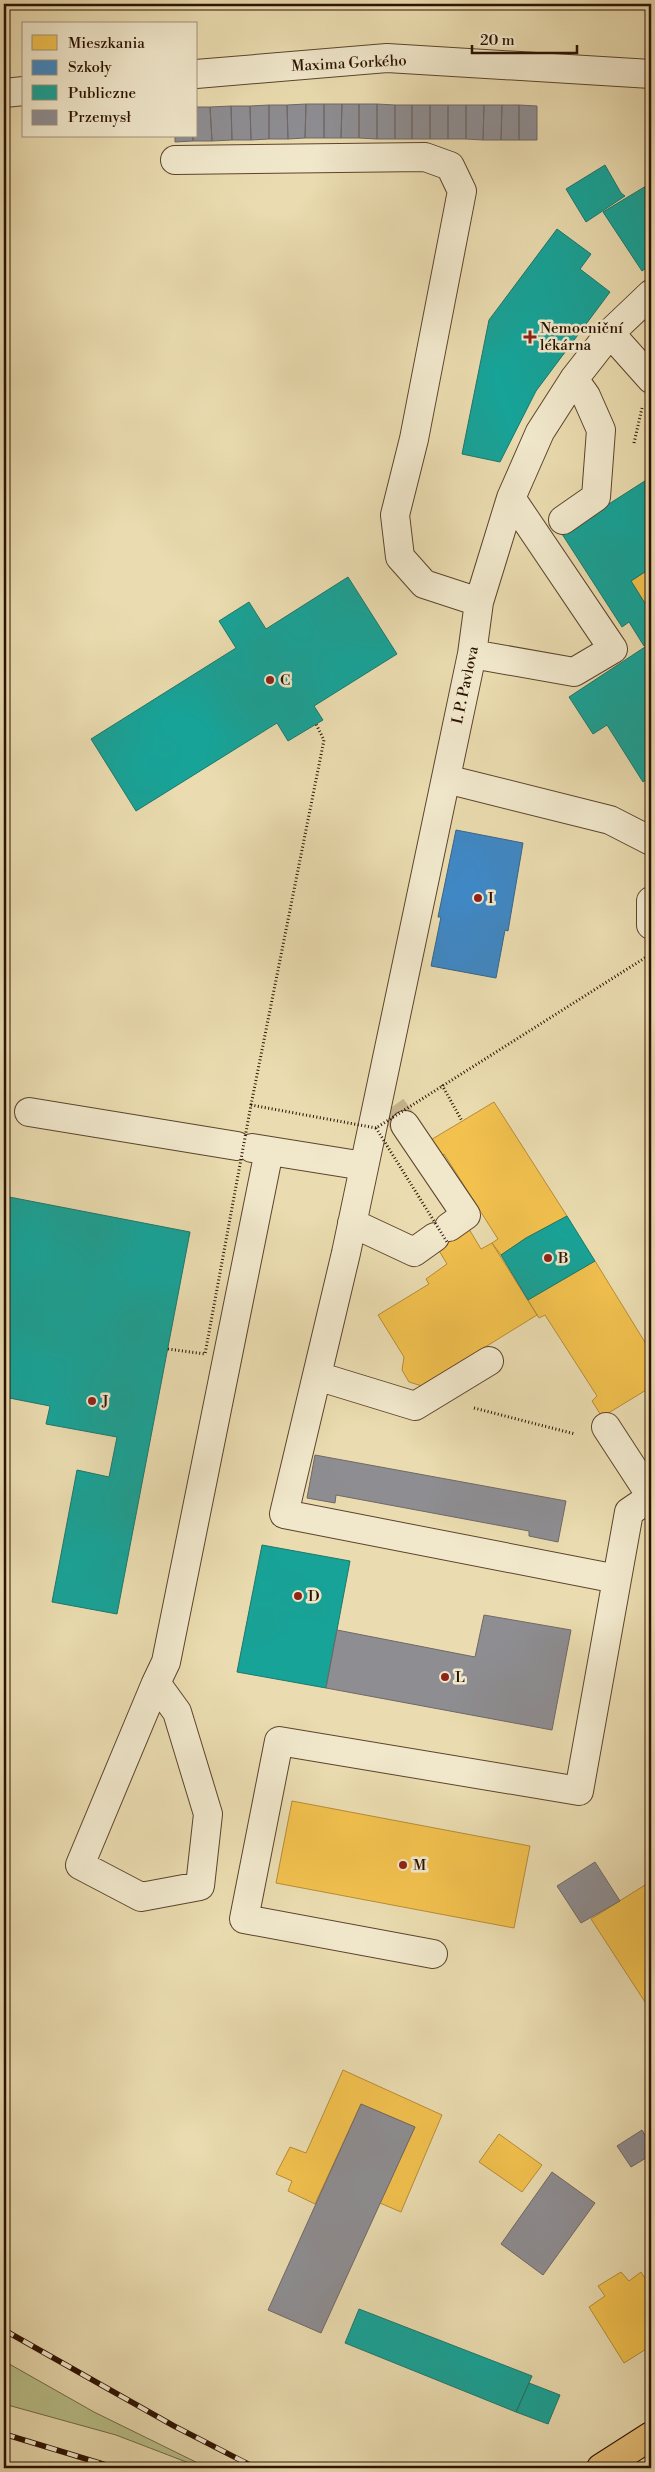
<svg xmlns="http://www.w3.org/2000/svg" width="655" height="2472" font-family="'Libre Bodoni',serif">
<rect width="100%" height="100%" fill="#eadcb0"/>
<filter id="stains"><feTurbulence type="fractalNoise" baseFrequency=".004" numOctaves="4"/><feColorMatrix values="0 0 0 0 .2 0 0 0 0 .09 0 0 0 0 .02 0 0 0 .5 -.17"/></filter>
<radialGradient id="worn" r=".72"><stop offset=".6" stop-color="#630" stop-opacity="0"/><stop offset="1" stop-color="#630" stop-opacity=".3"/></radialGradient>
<!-- green -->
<path fill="#b9c08a" stroke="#726945" d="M4 2361 94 2412 208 2468H202L116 2435 4 2404Z"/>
<!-- homes -->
<path fill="#f2c14e" stroke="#b78c37" d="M651 568V613L631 581Z
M494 1102 567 1216 526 1238 501 1255 492 1243 498 1239 444 1154 439 1158 429 1141Z
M469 1229 481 1249 492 1243 537 1315 422 1386 409 1382 402 1370 404 1357 378 1315 429 1284 426 1279 447 1264 438 1249Z
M595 1261 651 1352V1387L602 1417 592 1401 597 1396 545 1315 539 1318 528 1300Z
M292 1801 530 1846 514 1928 276 1883Z
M645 1885 651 1895V1998L645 2002 591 1919Z
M651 1998V2012L645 2002Z
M343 2070 442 2115 401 2212 380 2203 415 2127 361 2104 315 2204 288 2191 292 2181 276 2174 290 2147 306 2153Z
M499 2134 542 2165 522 2192 479 2162Z
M621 2272 629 2281 641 2272 651 2288V2346L624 2363 589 2307 605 2296 598 2286Z"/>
<!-- schools -->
<path fill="#3f88c5" stroke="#39658a" d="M456 830 523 843 508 931 505 930 496 978 431 966 441 917H438Z"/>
<!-- public -->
<path fill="#17a398" stroke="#1d786a" d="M605 165 621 193 625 196 586 222 566 189Z
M651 183V265L642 271 603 212Z
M557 229 591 254 580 269 610 292 536 391 500 462 462 454 489 320Z
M651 477V568L631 581 651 613V642L644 646 629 622 622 627 562 534Z
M348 577 397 654 314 706 323 720 288 741 277 723 136 811 91 739 236 648 219 621 249 602 266 629Z
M651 643V776L643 782 607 725 593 734 569 697Z
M4 1196 190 1232 117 1614 52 1602 77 1470 109 1477 117 1437 46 1424 50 1406 4 1397Z
M567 1216 595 1261 528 1300 501 1255 526 1238Z
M262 1545 350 1561 326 1688 237 1672Z
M359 2309 532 2376 516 2412 345 2343Z
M529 2383 560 2395 548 2424 516 2412Z"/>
<!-- industry -->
<path fill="#8d8d92" stroke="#706866" d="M306 104H324V138H305Z
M306 104 305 138 288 139 287 105Z
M324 104H342L341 138H324Z
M342 104H359V138H341Z
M359 104H377V139L359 138Z
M377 104 395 105V139H377Z
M269 105H287L288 139H269Z
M269 105V139L251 140 250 106Z
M395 105H412V139H395Z
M412 105H430V139H412Z
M430 105H448V139H430Z
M448 105H466V139H448Z
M466 105H484L483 140 466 139Z
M484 105H502L501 140H483Z
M502 105H519V140H501Z
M519 105 537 106V140H519Z
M231 106 232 140 212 141 210 107Z
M231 106H250L251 140H232Z
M196 107H210L212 141H193V136H196Z
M175 136H193V141L175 142Z
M315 1455 566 1501 558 1542 529 1536V1531L336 1495 335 1503 307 1498Z
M484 1615 571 1630 552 1730 326 1688 337 1630 475 1657Z
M595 1862 620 1901 581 1923 557 1886Z
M361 2104 415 2127 321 2333 268 2310Z
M642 2130 651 2145V2155L631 2167 617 2146Z
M552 2172 595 2203 543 2275 501 2244Z"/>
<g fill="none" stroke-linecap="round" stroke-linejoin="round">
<!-- minor-tunnel -->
<path stroke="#c4b48d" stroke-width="28" stroke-dasharray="28 14" stroke-linecap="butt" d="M392 1107 405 1125"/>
<defs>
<path id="minor" d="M196 74 387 58 651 74
M4 93 24 91
M175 160 425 157 450 166 462 191 414 439 395 515 400 557 424 584 479 602
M610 333 651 379
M563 520 596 497 601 430 586 396 574 379
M472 654 574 672 613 649 511 498
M446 779 610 820 651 841
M651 901V925
M29 1112 237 1146
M405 1125 466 1215 449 1227
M252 1148 364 1166
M352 1223 414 1252 435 1237
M317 1376 415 1406 489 1361
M606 1427 651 1496
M617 1579 284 1514 346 1253 472 654 479 602 511 498 540 432 574 379 610 333 651 294
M156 1683 177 1712 208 1814 200 1886 141 1897 80 1865 156 1683 166 1662 269 1151
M433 1954 244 1919 279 1741 579 1791 629 1512 651 1497"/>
<path id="major" d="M601 2468 651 2436"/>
</defs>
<!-- minor casing -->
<use href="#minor" stroke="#5c442c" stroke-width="30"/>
<!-- major casing -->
<use href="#major" stroke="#2c1200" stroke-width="30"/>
<!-- path -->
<path stroke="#2c1200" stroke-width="3" stroke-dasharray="1 2.5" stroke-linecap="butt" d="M634 443 642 408
M442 1085 462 1121
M251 1105 324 740 316 724
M474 1408 575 1434"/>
<!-- minor -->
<use href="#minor" stroke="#f1e8cc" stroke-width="28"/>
<!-- major -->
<use href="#major" stroke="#e5be78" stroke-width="28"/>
<defs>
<path id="rail" d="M4 2330 174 2426 256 2468
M4 2434 116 2468"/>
</defs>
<!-- rail casing -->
<use href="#rail" stroke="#2c1200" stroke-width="5.5"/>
<!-- rail -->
<use href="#rail" stroke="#f1e8cc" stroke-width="4" stroke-dasharray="11" stroke-linecap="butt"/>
<!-- path-bridge -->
<path stroke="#2c1200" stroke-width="3" stroke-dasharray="1 2.5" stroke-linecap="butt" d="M376 1128 447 1242
M168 1349 205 1354 251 1105 376 1128 651 954"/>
</g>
<!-- markers -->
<g fill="#8f2418" stroke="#f1e8cc" stroke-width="2">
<path d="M527.5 329.5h5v5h5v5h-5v5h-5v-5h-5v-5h5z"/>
<circle cx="270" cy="680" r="5"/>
<circle cx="478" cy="898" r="5"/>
<circle cx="548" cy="1258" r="5"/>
<circle cx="92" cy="1401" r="5"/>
<circle cx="298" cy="1596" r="5"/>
<circle cx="445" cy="1677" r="5"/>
<circle cx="403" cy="1865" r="5"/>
</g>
<g text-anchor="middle" stroke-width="5" stroke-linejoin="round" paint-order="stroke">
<!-- street labels -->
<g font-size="15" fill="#2c1200" stroke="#f1e8cc">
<text transform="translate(349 63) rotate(-3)" y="5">Maxima Gorkého</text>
<text transform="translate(465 685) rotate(-78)" y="5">I. P. Pavlova</text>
</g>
<!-- poi labels -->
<g font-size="15" fill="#2c1200" stroke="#f1e8cc" text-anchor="start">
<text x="540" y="333">Nemocniční<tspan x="540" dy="17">lékárna</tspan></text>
<text x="280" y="685">C</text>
<text x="488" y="903">I</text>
<text x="558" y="1263">B</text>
<text x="102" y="1406">J</text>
<text x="308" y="1601">D</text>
<text x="455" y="1682">L</text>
<text x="413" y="1870">M</text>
</g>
</g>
<!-- margin -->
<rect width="655" height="2472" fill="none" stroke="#eadcb0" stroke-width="20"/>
<rect x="5" y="5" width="645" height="2462" fill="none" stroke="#2c1200" stroke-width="2.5"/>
<rect x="10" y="10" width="635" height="2452" fill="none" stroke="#2c1200"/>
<!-- legend -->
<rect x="22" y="22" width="175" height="115" fill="#f1e8cc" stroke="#a2927a"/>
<rect x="32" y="35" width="25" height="15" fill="#f2c14e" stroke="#a2927a"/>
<text x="68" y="48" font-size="15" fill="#2c1200">Mieszkania</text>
<rect x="32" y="60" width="25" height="15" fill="#3f88c5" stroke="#a2927a"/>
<text x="68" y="72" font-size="15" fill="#2c1200">Szkoły</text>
<rect x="32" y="85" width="25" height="15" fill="#17a398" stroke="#a2927a"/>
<text x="68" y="98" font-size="15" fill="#2c1200">Publiczne</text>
<rect x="32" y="110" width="25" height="15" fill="#8d8d92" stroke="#a2927a"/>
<text x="68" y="122" font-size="15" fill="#2c1200">Przemysł</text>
<!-- scale -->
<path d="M472 45v8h105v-8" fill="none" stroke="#2c1200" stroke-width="2.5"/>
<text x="480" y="45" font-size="15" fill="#2c1200" stroke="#f1e8cc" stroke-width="4" paint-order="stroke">20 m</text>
<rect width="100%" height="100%" filter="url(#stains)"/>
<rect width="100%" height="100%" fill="url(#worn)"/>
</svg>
